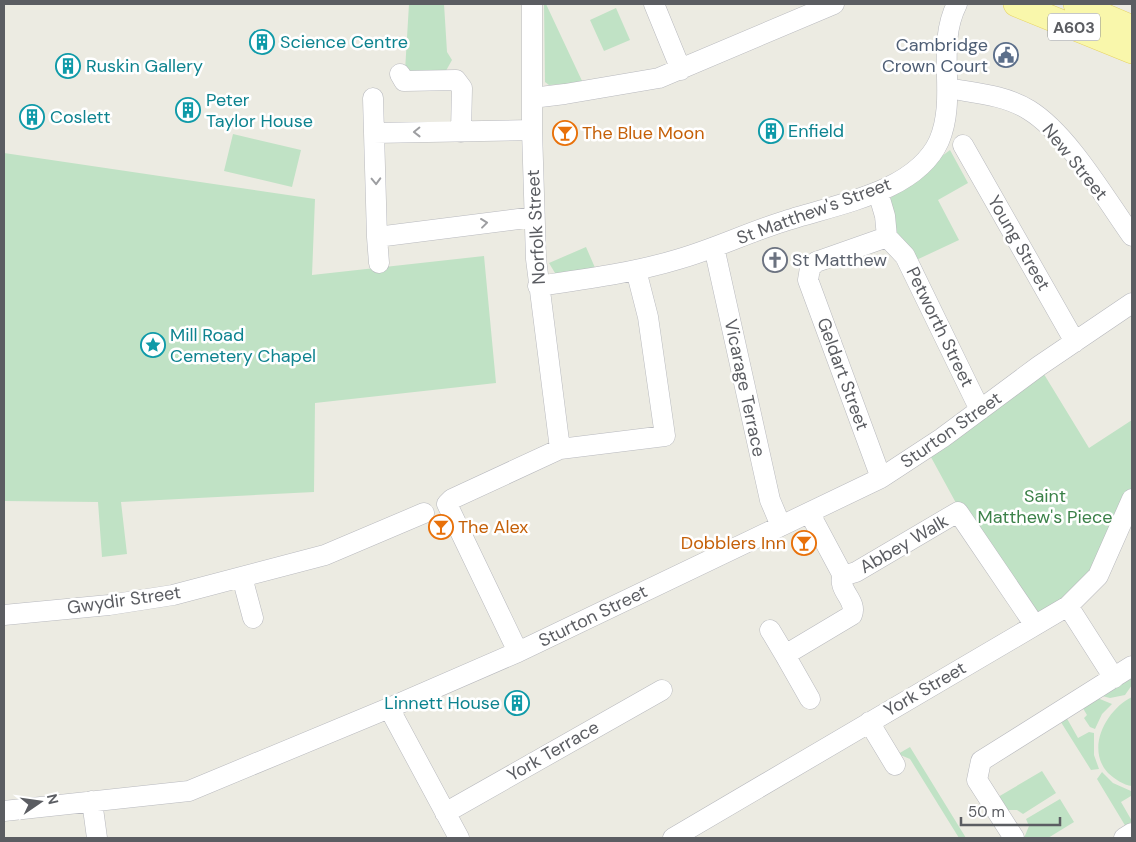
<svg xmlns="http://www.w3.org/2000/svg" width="1136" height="842" font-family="'DM Sans',sans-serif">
<rect width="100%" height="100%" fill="#ecebe2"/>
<!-- green -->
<path fill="#c0e2c5" d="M409 4H444L447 52 452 60 443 76 405 71Z
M544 4H546L583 83 549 85 545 82Z
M616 8 630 40 604 51 590 20Z
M233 134 301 150 292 187 224 171Z
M950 150 968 183 938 200 959 240 912 262 896 237 887 200 911 185 929 166Z
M4 153 315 199 312 275 484 256 496 383 315 403 314 492 121 502 127 554 102 557 98 502 4 501Z
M586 247 596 270 565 276 555 273 549 263Z
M1039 366 1089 448 1132 420V489L1127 494 1088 583 1033 620 956 503 926 448Z
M1132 674V685L1125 695 1110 698 1102 696Z
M1095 697 1112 704 1102 714 1095 729 1090 727 1084 718 1087 715 1081 705Z
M1132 697V786C1123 785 1115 779 1108 773 1085 748 1107 709 1132 697Z
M1065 715 1078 738 1089 732 1094 733V755L1099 769 1091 770 1059 719Z
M910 747 966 838H959L910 759 898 754Z
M1042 771 1056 793 1023 814 1017 810H1006L998 797Z
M1102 772 1113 783 1131 791V796L1121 802 1132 821 1126 827 1097 779Z
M1060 799 1074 822 1048 838H1024L1029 826 1026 819Z"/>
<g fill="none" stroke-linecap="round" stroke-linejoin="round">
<defs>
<path id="minor" d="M532 4V130L536 259 560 449
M654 4 681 70
M400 74 404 81 456 80 462 88 461 132
M948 88C975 93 1005 95 1029 110 1068 134 1105 198 1132 236
M373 98 377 237 534 217
M532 98 565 94 659 78 834 4
M374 133 532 130
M963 145 1075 342
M878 192 885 216 887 237 905 256 980 410
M377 237 379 263
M714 247 770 500 781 526
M538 286C586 279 633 273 679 259 714 249 747 233 782 222 831 205 915 194 939 141 958 96 935 47 957 4
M881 478 808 280 810 268 816 262 887 237
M810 514 841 572 846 575 856 572 958 512 1034 624
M242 577 253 618
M1068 606 1114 678
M4 615 109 605 173 595 325 555 424 513
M770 630 785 655
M518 652 447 504 452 499 560 449 665 436 648 317 636 270
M810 699 785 655 852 615C858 600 836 590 843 574
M389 708 459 838
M869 722 895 765
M92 801 97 838
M4 811 189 791 389 708 518 652 881 478 942 438 1039 366 1132 303
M445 813 662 690
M673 838 1068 606 1098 576 1132 499
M1014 838 977 780 981 761 1132 666
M1124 838 1132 833"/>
<path id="major" d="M1016 4 1132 51
M1076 4 1132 28"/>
</defs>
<!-- minor casing -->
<use href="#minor" stroke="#b8b9be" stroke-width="21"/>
<!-- major casing -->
<use href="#major" stroke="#e7d361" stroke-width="26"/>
<!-- minor -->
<use href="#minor" stroke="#fff" stroke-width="20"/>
<!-- major -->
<use href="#major" stroke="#f9f7ab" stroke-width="25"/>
</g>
<!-- one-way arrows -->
<defs><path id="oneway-chevron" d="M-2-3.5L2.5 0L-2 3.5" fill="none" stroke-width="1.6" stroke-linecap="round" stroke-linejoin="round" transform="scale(1.25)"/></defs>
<g stroke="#9d9ea1">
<use href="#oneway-chevron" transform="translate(417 132) rotate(179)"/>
<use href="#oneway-chevron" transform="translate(376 181) rotate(88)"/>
<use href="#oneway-chevron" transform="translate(484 223) rotate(-7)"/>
</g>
<!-- icons -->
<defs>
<symbol id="building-ring" viewBox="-11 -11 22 22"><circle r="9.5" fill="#fff" stroke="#0f9aa8" stroke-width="1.5"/><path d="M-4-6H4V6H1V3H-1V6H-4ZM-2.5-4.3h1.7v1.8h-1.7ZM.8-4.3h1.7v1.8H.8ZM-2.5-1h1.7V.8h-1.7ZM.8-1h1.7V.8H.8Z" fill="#0f9aa8"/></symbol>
<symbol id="civic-ring" viewBox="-11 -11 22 22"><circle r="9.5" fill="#fff" stroke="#5c6f8a" stroke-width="1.5"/><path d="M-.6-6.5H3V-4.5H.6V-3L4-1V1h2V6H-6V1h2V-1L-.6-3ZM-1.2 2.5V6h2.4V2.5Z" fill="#5c6f8a"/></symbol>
<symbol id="bar-ring" viewBox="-11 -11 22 22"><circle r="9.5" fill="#fff" stroke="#e8710a" stroke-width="1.5"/><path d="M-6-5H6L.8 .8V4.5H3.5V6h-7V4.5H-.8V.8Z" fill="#e8710a"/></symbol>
<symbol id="church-ring" viewBox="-11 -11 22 22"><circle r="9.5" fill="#fff" stroke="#6b7280" stroke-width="1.5"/><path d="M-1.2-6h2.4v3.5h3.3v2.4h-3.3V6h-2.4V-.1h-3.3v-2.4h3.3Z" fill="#6b7280"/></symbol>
<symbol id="sight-ring" viewBox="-11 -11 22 22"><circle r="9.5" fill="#fff" stroke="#0f9aa8" stroke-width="1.5"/><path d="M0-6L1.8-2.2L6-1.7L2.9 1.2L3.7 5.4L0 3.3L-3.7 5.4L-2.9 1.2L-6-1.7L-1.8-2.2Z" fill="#0f9aa8"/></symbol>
</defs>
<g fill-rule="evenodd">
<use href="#building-ring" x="248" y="28" width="28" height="28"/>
<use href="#civic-ring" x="992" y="41" width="28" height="28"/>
<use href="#building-ring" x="54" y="52" width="28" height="28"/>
<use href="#building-ring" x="174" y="96" width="28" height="28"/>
<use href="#building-ring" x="18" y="103" width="28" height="28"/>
<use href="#building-ring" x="757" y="117" width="28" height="28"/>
<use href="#bar-ring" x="551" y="119" width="28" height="28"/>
<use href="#church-ring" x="761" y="246" width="28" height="28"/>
<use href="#sight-ring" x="139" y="331" width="28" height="28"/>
<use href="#bar-ring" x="427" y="513" width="28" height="28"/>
<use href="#bar-ring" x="790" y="529" width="28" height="28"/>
<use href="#building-ring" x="503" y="689" width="28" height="28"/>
</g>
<g text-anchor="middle" stroke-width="5" stroke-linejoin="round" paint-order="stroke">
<!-- shield labels -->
<rect fill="#fff" stroke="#8c8e91" stroke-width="1" x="1048" y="13.5" width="52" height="27" rx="4"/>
<g font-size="16" font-weight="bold" fill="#5b5d62">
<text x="1074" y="33">A603</text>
</g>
<!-- culture labels -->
<g font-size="18" fill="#0d838f" stroke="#fff" text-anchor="start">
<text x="280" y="48">Science Centre</text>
<text x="86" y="72">Ruskin Gallery</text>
<text x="206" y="106">Peter<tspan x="206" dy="21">Taylor House</tspan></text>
<text x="50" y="123">Coslett</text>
<text x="788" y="137">Enfield</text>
<text x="170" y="341">Mill Road<tspan x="170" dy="21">Cemetery Chapel</tspan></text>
<text x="500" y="709" text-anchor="end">Linnett House</text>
</g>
<!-- service labels -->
<g font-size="18" fill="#4e5e75" stroke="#fff" text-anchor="end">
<text x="988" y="51">Cambridge<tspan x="988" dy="21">Crown Court</tspan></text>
</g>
<!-- food labels -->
<g font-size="18" fill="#c56008" stroke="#fff" text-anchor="start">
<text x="582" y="139">The Blue Moon</text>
<text x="458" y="533">The Alex</text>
<text x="786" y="549" text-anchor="end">Dobblers Inn</text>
</g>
<!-- street labels -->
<g font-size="18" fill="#5b5d62" stroke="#fff">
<text transform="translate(1075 162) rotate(51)" y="6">New Street</text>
<text transform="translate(814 211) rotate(-20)" y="6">St Matthew's Street</text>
<text transform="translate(536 227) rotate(-93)" y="6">Norfolk Street</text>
<text transform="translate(1019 243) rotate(60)" y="6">Young Street</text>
<text transform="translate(940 327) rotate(64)" y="6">Petworth Street</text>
<text transform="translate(843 374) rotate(70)" y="6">Geldart Street</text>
<text transform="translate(745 388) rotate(78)" y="6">Vicarage Terrace</text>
<text transform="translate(951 430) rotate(-35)" y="6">Sturton Street</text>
<text transform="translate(904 544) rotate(-30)" y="6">Abbey Walk</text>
<text transform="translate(124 600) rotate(-8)" y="6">Gwydir Street</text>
<text transform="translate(593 616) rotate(-26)" y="6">Sturton Street</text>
<text transform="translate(925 689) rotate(-30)" y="6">York Street</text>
<text transform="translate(553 751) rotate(-30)" y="6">York Terrace</text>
</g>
<!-- worship labels -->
<g font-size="18" fill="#5b616d" stroke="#fff" text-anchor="start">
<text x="792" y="266">St Matthew</text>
</g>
<!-- park labels -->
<g font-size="18" fill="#3b8148" stroke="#fff">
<text x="1045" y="502">Saint<tspan x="1045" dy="21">Matthew's Piece</tspan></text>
</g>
</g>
<!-- border -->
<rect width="1136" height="842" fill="none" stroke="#5b5d62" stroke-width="10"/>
<!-- north arrow -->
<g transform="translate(40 802) rotate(77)" stroke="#ffffff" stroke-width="4" paint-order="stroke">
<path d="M0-4L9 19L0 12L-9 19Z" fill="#5b5d62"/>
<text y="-8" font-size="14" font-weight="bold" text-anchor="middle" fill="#5b5d62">N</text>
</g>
<!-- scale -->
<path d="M961 817v8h99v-8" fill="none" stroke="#5b5d62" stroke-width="2.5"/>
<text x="968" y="817" font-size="15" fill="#5b5d62" stroke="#ffffff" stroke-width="4" paint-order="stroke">50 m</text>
</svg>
